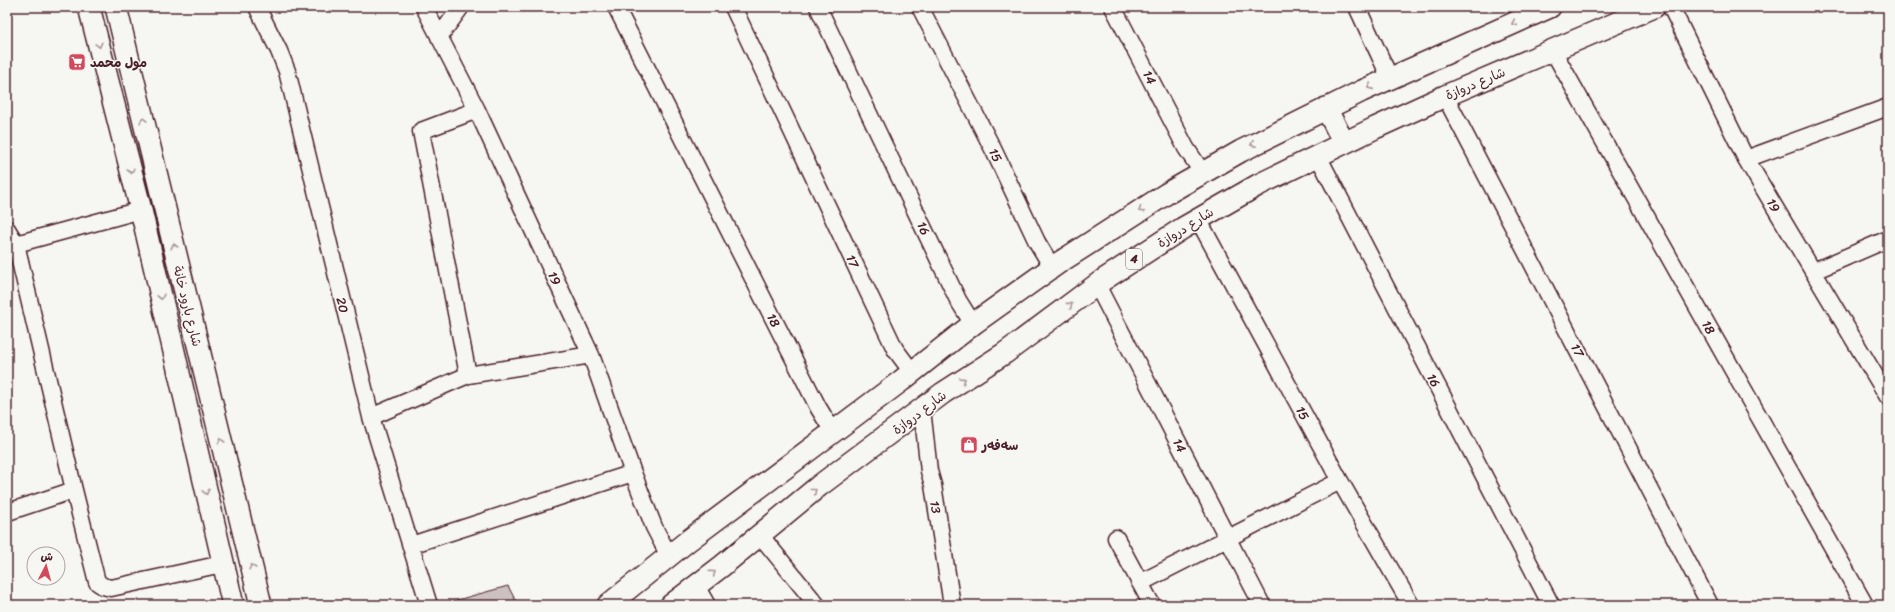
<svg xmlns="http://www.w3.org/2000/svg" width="1895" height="612" font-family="Sriracha,'Playpen Sans Arabic',sans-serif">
<rect width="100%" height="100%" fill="#f6f6f2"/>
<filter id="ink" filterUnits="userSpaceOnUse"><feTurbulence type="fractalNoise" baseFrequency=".025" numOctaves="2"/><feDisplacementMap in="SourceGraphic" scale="8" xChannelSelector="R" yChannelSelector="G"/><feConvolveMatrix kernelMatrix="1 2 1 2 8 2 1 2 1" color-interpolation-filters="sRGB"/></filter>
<g filter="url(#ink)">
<!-- building -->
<path fill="#ccc1c0" stroke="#4a1f2b" d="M508 586 518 605H459L457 600Z"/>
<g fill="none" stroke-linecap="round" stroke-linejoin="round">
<defs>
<path id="minor" d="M257 7 279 51 287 71 371 417 429 605
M424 7 477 110 591 355 633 473 654 527 669 556
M616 7 818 407 833 432
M733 7 895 349 912 372
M818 7 958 300 973 324
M920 7 994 151 1037 242 1052 267
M1113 7 1186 148 1202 172
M1357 7 1390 78
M1671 7 1746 159 1888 397
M439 37 461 7
M1552 49 1865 605
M1445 96 1710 605
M1318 156 1551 605
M1746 159 1888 107
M1198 219 1340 481 1411 605
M7 229 16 244 74 490 97 582 103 586 111 588 222 564
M7 248 16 244 141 210
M1814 271 1888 239
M1097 285 1262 605
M468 375 421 131 477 110
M922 409 929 471 933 485 952 605
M371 417 468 375 591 355
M7 510 8 512 74 490
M760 535 817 605
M1116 538 1152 605
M411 545 633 473
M1140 583 1340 481
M696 586 707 605"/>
<path id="major" d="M89 7 141 210 233 605
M116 7 261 605
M1326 108 1344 143
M608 605 689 540 901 381 973 324 1057 264 1166 194 1241 151 1362 91 1550 7
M671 605 722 566 819 486 943 393 1005 353 1103 280 1183 228 1258 185 1375 128 1445 96 1654 7"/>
</defs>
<!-- minor casing -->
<use href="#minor" stroke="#4a1f2b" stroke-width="19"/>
<!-- major casing -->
<use href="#major" stroke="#4a1f2b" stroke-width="24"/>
<!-- minor -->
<use href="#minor" stroke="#f6f6f2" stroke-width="16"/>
<!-- major -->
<use href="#major" stroke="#f6f6f2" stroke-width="21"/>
</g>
<!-- one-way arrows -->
<defs><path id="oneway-chevron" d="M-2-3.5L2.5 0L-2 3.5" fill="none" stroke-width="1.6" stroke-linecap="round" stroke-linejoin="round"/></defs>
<g stroke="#a99598">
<use href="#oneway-chevron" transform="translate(1514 23) rotate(156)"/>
<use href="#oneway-chevron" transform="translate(99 45) rotate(76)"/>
<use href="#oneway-chevron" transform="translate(1370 87) rotate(156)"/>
<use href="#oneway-chevron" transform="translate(143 120) rotate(-104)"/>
<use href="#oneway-chevron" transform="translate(1253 144) rotate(153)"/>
<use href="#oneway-chevron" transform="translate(131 171) rotate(76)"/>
<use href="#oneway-chevron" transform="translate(1141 210) rotate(148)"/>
<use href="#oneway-chevron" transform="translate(174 246) rotate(-104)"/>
<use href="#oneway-chevron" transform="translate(161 297) rotate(77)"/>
<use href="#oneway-chevron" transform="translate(1070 305) rotate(-36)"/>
<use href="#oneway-chevron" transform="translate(963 380) rotate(-33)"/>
<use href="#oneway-chevron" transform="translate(221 441) rotate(-104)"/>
<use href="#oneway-chevron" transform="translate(814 491) rotate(-39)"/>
<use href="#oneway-chevron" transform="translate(206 492) rotate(77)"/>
<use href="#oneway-chevron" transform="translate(252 567) rotate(-104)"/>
<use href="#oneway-chevron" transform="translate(713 573) rotate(-37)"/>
</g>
</g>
<!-- icons -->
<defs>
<symbol id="supermarket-square" viewBox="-11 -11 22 22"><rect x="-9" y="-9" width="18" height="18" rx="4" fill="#d1495b" stroke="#f6f6f2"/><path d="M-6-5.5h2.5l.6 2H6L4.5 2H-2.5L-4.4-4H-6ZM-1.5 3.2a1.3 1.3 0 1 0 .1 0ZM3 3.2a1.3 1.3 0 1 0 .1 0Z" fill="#fff"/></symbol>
<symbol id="shop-square" viewBox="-11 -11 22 22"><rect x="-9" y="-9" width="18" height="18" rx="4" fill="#d1495b" stroke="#f6f6f2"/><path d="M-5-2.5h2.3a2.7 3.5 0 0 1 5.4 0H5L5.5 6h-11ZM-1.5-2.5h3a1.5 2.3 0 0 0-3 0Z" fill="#fff"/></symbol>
</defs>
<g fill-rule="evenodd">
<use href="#supermarket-square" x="67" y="52" width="20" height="20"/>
<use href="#shop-square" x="959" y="435" width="20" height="20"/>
</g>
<g text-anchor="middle" stroke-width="3" stroke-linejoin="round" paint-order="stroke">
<!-- shield labels -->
<rect fill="#f6f6f2" stroke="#7e6067" stroke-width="1" x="1126" y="249" width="16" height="20" rx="3"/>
<g font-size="12" font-weight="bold" fill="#4a1f2b">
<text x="1134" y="263">4</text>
</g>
<!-- poi labels -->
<g font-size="13" font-weight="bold" fill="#4a1f2b" stroke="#f6f6f2" text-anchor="start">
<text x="90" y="67">مول محمد</text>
<text x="982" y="450">سەفەر</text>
</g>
<!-- street labels -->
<g font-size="13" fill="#4a1f2b" stroke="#f6f6f2">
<text transform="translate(1150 77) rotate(63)" y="5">14</text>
<text transform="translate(1475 83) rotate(-23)" y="5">شارع دروازة</text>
<text transform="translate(996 155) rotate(64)" y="5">15</text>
<text transform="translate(1774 205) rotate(59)" y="5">19</text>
<text transform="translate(1185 227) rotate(-32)" y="5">شارع دروازة</text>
<text transform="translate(924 228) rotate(64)" y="5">16</text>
<text transform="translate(853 261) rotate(65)" y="5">17</text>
<text transform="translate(555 278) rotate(65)" y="5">19</text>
<text transform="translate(343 305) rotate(76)" y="5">20</text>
<text transform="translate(188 306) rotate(76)" y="5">شارع بارود خانة</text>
<text transform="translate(774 320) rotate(63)" y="5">18</text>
<text transform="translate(1709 327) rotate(61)" y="5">18</text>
<text transform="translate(1578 350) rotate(63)" y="5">17</text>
<text transform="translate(1434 380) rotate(63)" y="5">16</text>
<text transform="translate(919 412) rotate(-37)" y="5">شارع دروازة</text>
<text transform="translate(1303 413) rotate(62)" y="5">15</text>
<text transform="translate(1180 445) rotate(63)" y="5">14</text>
<text transform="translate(936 507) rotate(81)" y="5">13</text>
</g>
</g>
<!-- margin -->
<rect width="1895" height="612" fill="none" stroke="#f6f6f2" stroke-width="24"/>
<rect x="12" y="12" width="1871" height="588" fill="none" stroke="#4a1f2b" stroke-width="1.5" filter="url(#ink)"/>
<!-- north arrow -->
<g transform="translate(46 566) rotate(6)"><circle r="19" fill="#f6f6f2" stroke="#b1a0a2"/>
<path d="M0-3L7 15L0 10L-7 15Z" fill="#d1495b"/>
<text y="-6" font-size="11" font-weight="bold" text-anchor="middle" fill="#4a1f2b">ش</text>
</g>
</svg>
